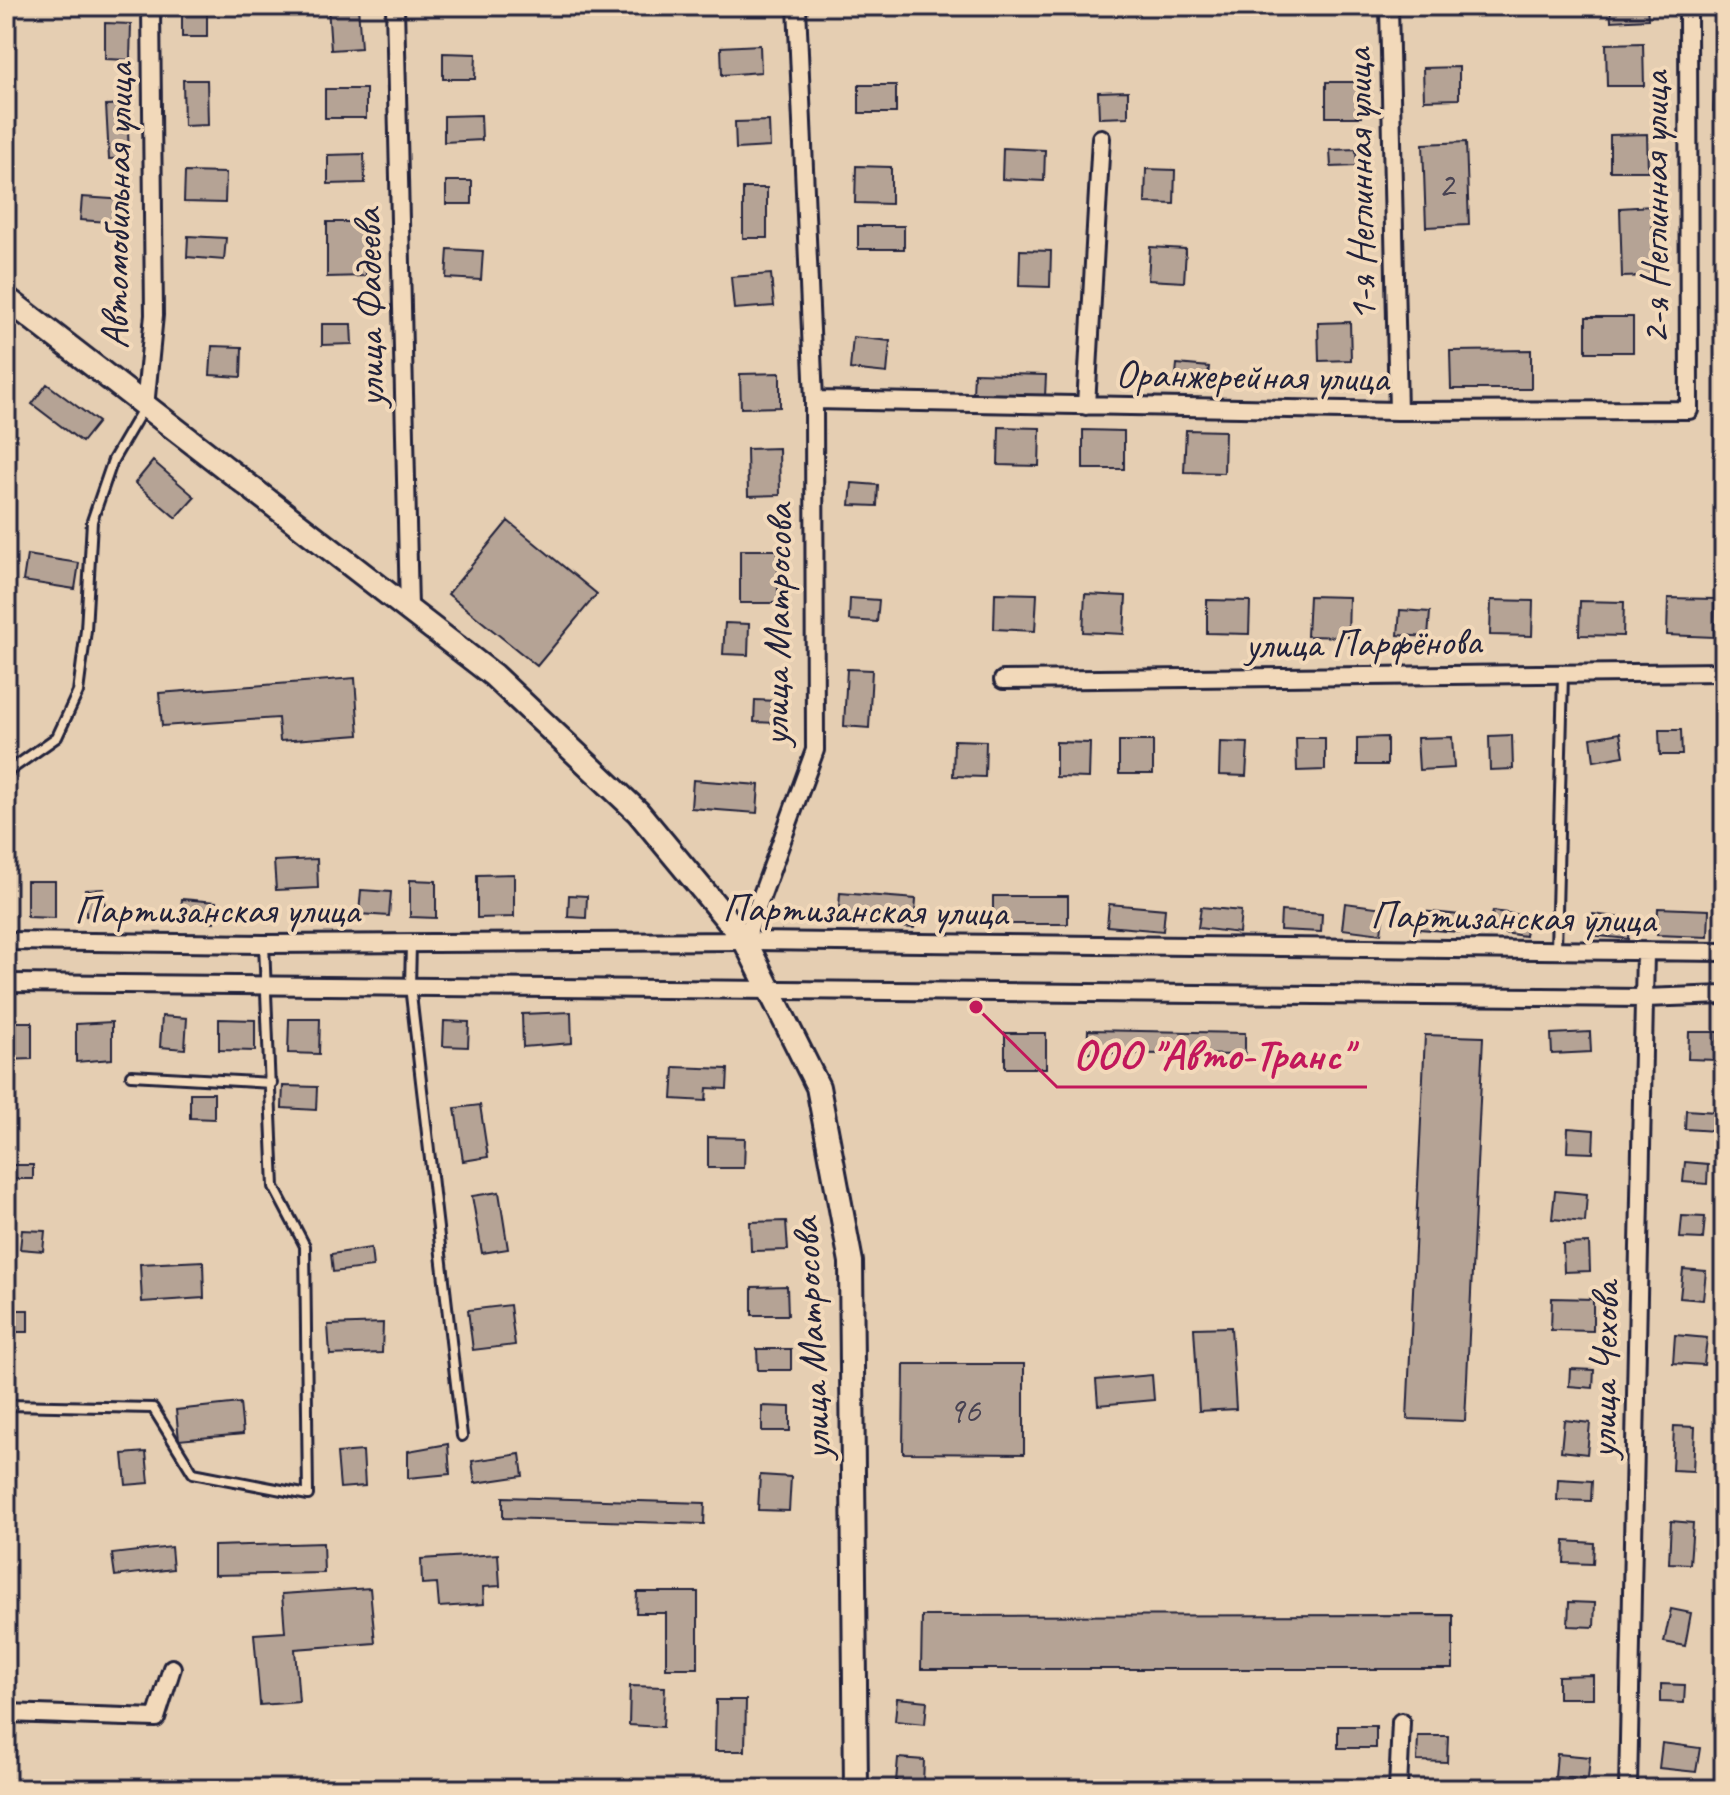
<svg xmlns="http://www.w3.org/2000/svg" width="1730" height="1795" font-family="Caveat,sans-serif">
<rect width="100%" height="100%" fill="#e5ceb2"/>
<filter id="ink" filterUnits="userSpaceOnUse"><feTurbulence type="fractalNoise" baseFrequency=".0125" numOctaves="2"/><feDisplacementMap in="SourceGraphic" scale="16" xChannelSelector="R" yChannelSelector="G"/><feConvolveMatrix kernelMatrix="1 2 1 2 8 2 1 2 1" color-interpolation-filters="sRGB"/></filter>
<g filter="url(#ink)">
<!-- building -->
<path fill="#b5a395" stroke="#22223b" stroke-width="2" d="M182 6H207V37H182Z
M328 6H358L361 48 331 50Z
M1418 6H1456L1457 10 1419 13Z
M1610 6H1647L1648 19 1611 21Z
M105 23 131 24 130 60 105 59Z
M1643 43 1644 86H1607L1606 44Z
M760 45 761 72 722 75 721 47Z
M443 53 476 54 475 79H443Z
M1459 67V99L1424 100 1423 68Z
M1714 79 1724 80V112L1713 111Z
M183 80H207L208 125 184 126Z
M1326 82H1362V117H1326Z
M859 85H896V113H859Z
M325 89H366V118H325Z
M1128 91V117L1099 118 1098 92Z
M127 104 129 158 109 159 106 105Z
M481 115 482 140 444 142V116Z
M769 121 770 147 736 149 735 122Z
M1647 134 1648 171H1610V135Z
M1466 142 1469 225 1426 227 1423 144Z
M1003 148 1045 150 1044 181 1002 179Z
M1356 149 1357 166 1331 167 1330 150Z
M364 154 365 183 328 184V155Z
M856 166 891 167V204L855 203Z
M1146 169 1175 170 1174 204 1145 203Z
M185 172 226 173 225 203 184 202Z
M446 181H472V204H446Z
M743 188H767V238H743Z
M82 197 126 200 124 223 80 220Z
M1652 206 1654 276 1622 277 1620 208Z
M327 222H366V276L327 277Z
M858 226H904V249H858Z
M188 236 226 238 224 260 187 257Z
M1150 247 1186 249 1184 282 1148 280Z
M448 249 483 251 481 280 446 278Z
M1020 250 1051 251 1050 287 1019 286Z
M771 274 774 306 734 309 731 277Z
M1586 317H1633V352H1586Z
M1350 322 1351 360 1319 361 1318 323Z
M322 324H351L352 344 322 345Z
M853 337 890 341 887 373 850 369Z
M212 346 242 347 241 377 210 375Z
M1531 350V389H1451L1450 351Z
M1177 364 1209 367 1207 386 1175 384Z
M780 373V407L741 408 740 374Z
M974 373 1046 375 1045 397 973 394Z
M47 384 98 422 82 442 32 404Z
M999 427 1040 428 1039 466 998 465Z
M1083 430 1124 431V469H1083Z
M1186 430 1225 431 1224 473 1184 472Z
M779 448 780 495 748 496 747 449Z
M153 461 195 497 176 518 135 483Z
M852 483 878 485 877 506 850 505Z
M508 521 597 594 537 666 448 594Z
M740 550H778V603H740Z
M27 555 79 563 75 589 23 581Z
M995 593 1037 594 1035 631 994 629Z
M1085 594 1126 596 1124 634 1083 632Z
M1309 596 1349 597 1348 637 1307 636Z
M850 598 879 600 877 622 849 620Z
M1668 598 1715 599 1714 637 1667 635Z
M1207 600 1250 601 1249 634 1207 633Z
M1491 600 1533 601 1532 636 1490 635Z
M1580 601 1624 602 1623 636 1579 635Z
M1400 610 1430 612 1428 637 1398 635Z
M725 623 749 624 748 655 723 654Z
M847 669 872 670 869 728 844 726Z
M355 678 359 735 280 741 278 718 162 726 159 693Z
M755 700 778 701 777 723 754 722Z
M1659 730H1681L1682 755H1660Z
M1620 733 1624 756 1594 761 1591 738Z
M1512 735 1513 769 1490 770 1489 736Z
M1387 737V765H1357V738Z
M1452 737 1454 768 1419 770 1417 738Z
M1296 738H1325V770L1297 771Z
M954 740 986 741 985 777 953 776Z
M1119 741H1153V774H1119Z
M1056 742 1090 743 1089 778 1056 777Z
M1220 742 1248 743 1246 776 1219 775Z
M693 780 759 785 757 813 691 808Z
M317 859 318 888 276 890 274 861Z
M514 874V917L477 918V875Z
M410 880 436 881V918L410 917Z
M27 881H55V918L27 917Z
M104 889 105 915 86 916 85 890Z
M361 890 391 892 389 916 359 914Z
M840 893 916 899 914 928 838 923Z
M569 895 587 896 586 918 568 917Z
M993 896H1068V924H993Z
M182 899 216 902 214 922 180 919Z
M1345 903 1384 908 1381 934 1342 929Z
M1109 904 1165 909 1163 931 1107 926Z
M1201 907 1241 911 1239 933 1198 928Z
M1658 908 1709 910 1708 937 1657 935Z
M1281 911 1322 914 1321 932 1280 930Z
M1421 911 1460 915 1459 932 1419 929Z
M1493 911 1528 916 1525 936 1489 931Z
M1593 914 1630 919 1628 939 1590 935Z
M571 1012 572 1043 523 1047 522 1014Z
M162 1016 187 1018 185 1049 160 1047Z
M219 1019 255 1020V1051L219 1050Z
M289 1019H320L319 1054 288 1053Z
M444 1021 469 1022 468 1047 443 1046Z
M6 1022H32V1059L6 1060Z
M112 1022V1059L76 1062V1024Z
M1088 1030 1245 1033V1055L1087 1053Z
M1590 1032 1591 1052 1552 1054 1551 1034Z
M1689 1032H1718L1717 1060 1688 1059Z
M1005 1033H1046V1068H1005Z
M1425 1035 1483 1037 1465 1421 1407 1419Z
M674 1067 728 1069 727 1089 707 1088 706 1101 672 1099Z
M283 1086 317 1087 316 1110 282 1108Z
M190 1093H214V1119L190 1118Z
M480 1105 488 1157 463 1161 455 1108Z
M1686 1110 1716 1112 1715 1131 1685 1129Z
M1568 1128 1594 1130 1593 1153 1567 1152Z
M708 1137 745 1138 744 1168H708Z
M1685 1162 1708 1164 1707 1184 1683 1182Z
M9 1165H33V1179H9Z
M1555 1191 1587 1194 1585 1222 1552 1219Z
M499 1192 508 1249 482 1253 472 1196Z
M1682 1216 1705 1217 1703 1239 1680 1238Z
M786 1221 788 1250 751 1251 750 1222Z
M22 1230 45 1231 43 1251 20 1249Z
M1589 1243 1590 1271 1564 1272 1563 1244Z
M371 1248 373 1267 333 1272 331 1254Z
M203 1261 204 1298 142 1302 140 1264Z
M1683 1269 1706 1271 1703 1300 1680 1298Z
M787 1286 788 1315H752V1287Z
M1552 1298 1593 1299V1331L1551 1330Z
M510 1305 515 1345 473 1350 468 1310Z
M6 1310H28V1332H6Z
M383 1323 382 1353 330 1355 328 1325Z
M1231 1327 1236 1409 1199 1411 1194 1328Z
M1675 1335 1707 1338 1704 1365 1673 1363Z
M757 1349H791V1370H758Z
M904 1364H1024V1454L903 1453Z
M1570 1369 1594 1370 1593 1388 1569 1386Z
M1152 1375 1154 1400 1098 1405 1096 1380Z
M240 1403 243 1434 179 1440 176 1410Z
M762 1406 790 1407V1431H762Z
M1564 1420 1590 1423 1587 1454 1561 1451Z
M1674 1426 1695 1427 1693 1471 1672 1470Z
M448 1444 450 1474 408 1478V1451Z
M363 1451 365 1486 340 1488 337 1453Z
M146 1452 149 1483 126 1485 123 1454Z
M520 1454 523 1476 475 1483 472 1461Z
M760 1475 791 1477 789 1511 758 1510Z
M1558 1479 1592 1481 1591 1501 1557 1500Z
M503 1497 705 1503 704 1524 503 1518Z
M1671 1521 1693 1523 1690 1564 1669 1563Z
M1565 1541 1594 1543 1593 1564 1564 1563Z
M323 1543 324 1573 214 1575V1546Z
M171 1547 173 1569 115 1576 112 1554Z
M498 1554 500 1586 483 1587 484 1604 439 1607 437 1583 422 1584 421 1559Z
M370 1588 375 1643 295 1649 299 1702 260 1705 254 1634 285 1632 282 1594Z
M637 1592H698V1668H666V1613H636Z
M1569 1602 1595 1603 1594 1627 1568 1626Z
M1671 1609 1691 1613 1685 1646 1664 1642Z
M1453 1615V1669H921L922 1616Z
M1593 1675V1698H1558V1676Z
M1661 1684 1685 1685 1684 1703 1661 1702Z
M630 1686 665 1687 663 1727 629 1725Z
M897 1698 927 1701 925 1724 895 1721Z
M716 1700H746L745 1751H715Z
M1338 1726H1376V1748H1338Z
M1418 1736H1448L1447 1762 1417 1761Z
M1662 1743 1700 1748 1696 1772 1659 1768Z
M1557 1754 1590 1757 1588 1779 1555 1777Z
M898 1758 924 1760 923 1783 896 1782Z"/>
<g fill="none" stroke-linecap="round" stroke-linejoin="round">
<defs>
<path id="lane" d="M6 773 57 737 78 692 86 630 92 521 113 460 144 407
M411 944 410 986 462 1436
M1556 950 1563 674
M131 1075 272 1083
M6 1405 153 1408 193 1473 308 1495 305 1246 274 1187 264 944"/>
<path id="street" d="M395 6 409 608
M1389 6 1398 411
M814 400 1398 411 1689 410 1688 6
M1086 406 1101 138
M145 407 154 315 151 6
M1003 680 1724 672
M6 941 264 944 745 941 1724 952
M745 941 815 750 814 400 797 6
M6 983 1645 998 1724 995
M6 1713 156 1718 172 1668
M1398 1789 1401 1722
M1628 1789 1645 952"/>
<path id="secondary" d="M6 298 493 675 638 812 745 941 818 1087 851 1262 856 1789"/>
</defs>
<!-- lane casing -->
<use href="#lane" stroke="#22223b" stroke-width="14"/>
<!-- street casing -->
<use href="#street" stroke="#22223b" stroke-width="22"/>
<!-- secondary casing -->
<use href="#secondary" stroke="#22223b" stroke-width="28"/>
<!-- lane -->
<use href="#lane" stroke="#f2d9ba" stroke-width="8"/>
<!-- street -->
<use href="#street" stroke="#f2d9ba" stroke-width="16"/>
<!-- secondary -->
<use href="#secondary" stroke="#f2d9ba" stroke-width="22"/>
</g>
</g>
<g text-anchor="middle" stroke-width="8" stroke-linejoin="round" paint-order="stroke">
<!-- number labels -->
<g font-size="36" fill="#474252">
<text x="1446" y="197">2</text>
<text x="964" y="1422">96</text>
</g>
<!-- street labels -->
<g font-size="40" fill="#22223b" stroke="#f2d9ba">
<text transform="translate(1359 185) rotate(-91)" y="14">1-я Неглинная улица</text>
<text transform="translate(116 206) rotate(-89)" y="14">Автомобильная улица</text>
<text transform="translate(1654 208) rotate(-90)" y="14">2-я Неглинная улица</text>
<text transform="translate(368 308) rotate(-91)" y="14">улица Фадеева</text>
<text transform="translate(1252 375) rotate(1)" y="14">Оранжерейная улица</text>
<text transform="translate(776 625) rotate(-89)" y="14">улица Матросова</text>
<text transform="translate(1363 642) rotate(-1)" y="14">улица Парфёнова</text>
<text x="217" y="923">Партизанская улица</text>
<text transform="translate(865 909) rotate(1)" y="14">Партизанская улица</text>
<text transform="translate(1513 916) rotate(1)" y="14">Партизанская улица</text>
<text transform="translate(810 1339) rotate(-93)" y="14">улица Матросова</text>
<text transform="translate(1603 1370) rotate(-89)" y="14">улица Чехова</text>
</g>
</g>
<!-- callouts -->
<path fill="none" stroke="#c2185b" stroke-width="3" d="M976 1007L1057 1087H1367"/>
<circle fill="#c2185b" stroke="#f2d9ba" stroke-width="3" cx="976" cy="1007" r="8"/>
<g font-size="42" text-anchor="middle" font-weight="bold" fill="#c2185b" stroke="#f2d9ba" stroke-width="8" stroke-linejoin="round" paint-order="stroke">
<text x="1212" y="1069">ООО "Авто-Транс"</text>
</g>
<!-- margin -->
<rect width="1730" height="1795" fill="none" stroke="#f2d9ba" stroke-width="32"/>
<rect x="16" y="16" width="1698" height="1763" fill="none" stroke="#22223b" stroke-width="3" filter="url(#ink)"/>
</svg>
